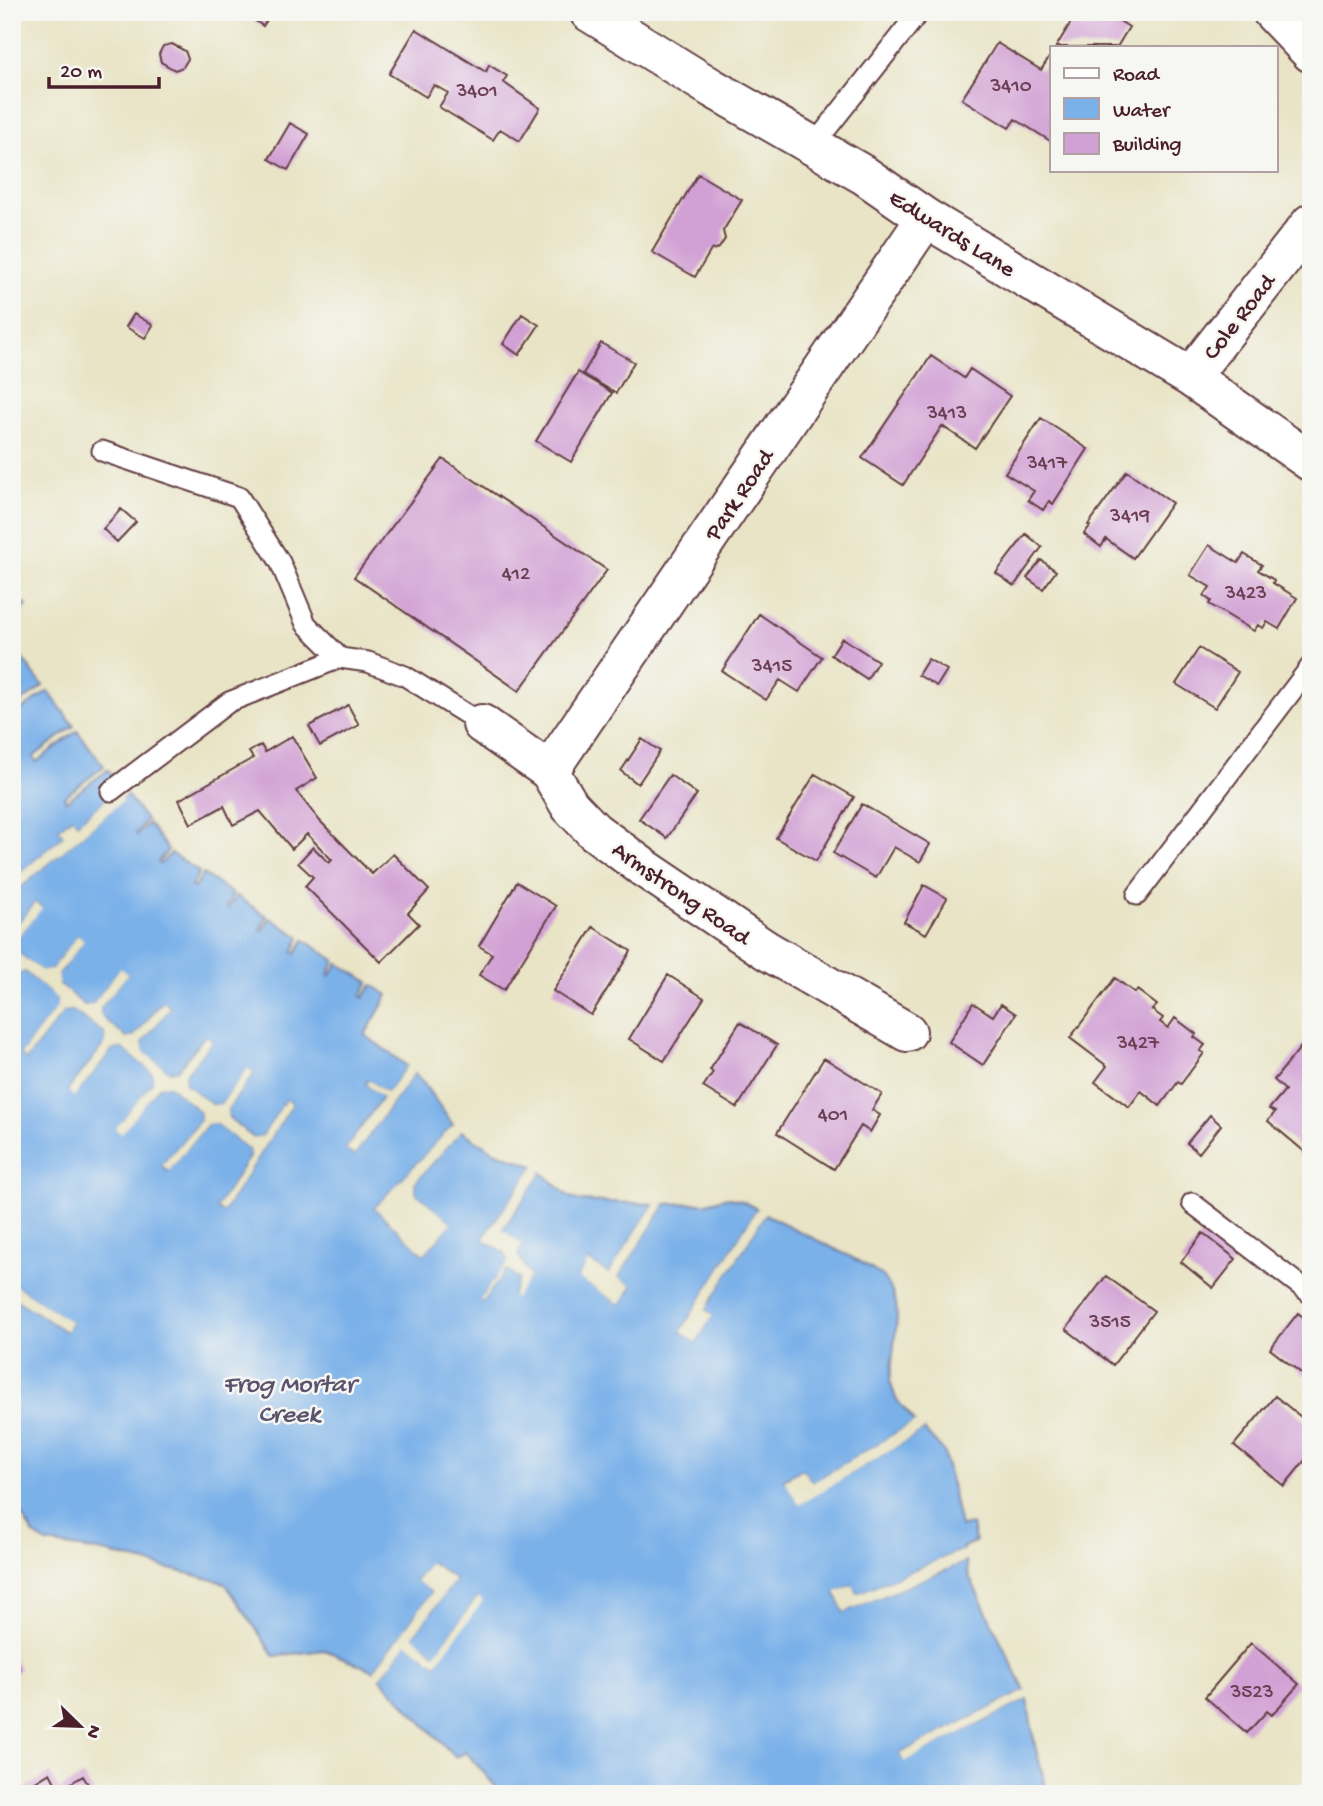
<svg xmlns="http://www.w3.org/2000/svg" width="1323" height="1806" font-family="'Gochi Hand',sans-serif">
<rect width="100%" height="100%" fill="#f6f6f2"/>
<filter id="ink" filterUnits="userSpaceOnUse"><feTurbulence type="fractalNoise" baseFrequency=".0143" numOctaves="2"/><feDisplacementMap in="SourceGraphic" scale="14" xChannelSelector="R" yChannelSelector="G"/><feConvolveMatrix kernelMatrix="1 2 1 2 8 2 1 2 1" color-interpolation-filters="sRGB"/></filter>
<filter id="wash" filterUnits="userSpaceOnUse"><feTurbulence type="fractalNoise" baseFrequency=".00686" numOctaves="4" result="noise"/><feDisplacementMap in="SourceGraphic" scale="28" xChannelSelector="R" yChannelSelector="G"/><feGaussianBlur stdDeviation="1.57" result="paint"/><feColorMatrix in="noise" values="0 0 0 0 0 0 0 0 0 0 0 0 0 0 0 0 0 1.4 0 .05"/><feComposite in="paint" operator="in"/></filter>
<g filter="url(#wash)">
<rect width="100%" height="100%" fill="#e9e4c6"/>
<!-- water -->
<path fill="#7ab1e9" stroke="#62688a" stroke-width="2" d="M12 594 27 605 12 626Z
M12 645 43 686 12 709Z
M48 691 74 726 33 757 36 762 77 731 104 766 64 797 66 801 108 770 121 787 77 824 71 818 59 829 64 836 12 880V717Z
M126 794 146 820 136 833 137 835 148 823 168 850 158 862 160 864 171 853 199 872 191 887 194 888 203 874 233 894 226 908 228 909 236 896 267 916 260 930 262 931 270 918 300 937 293 952 296 953 304 940 335 960 328 975 330 976 338 963 369 982 361 996 363 998 372 985 388 995 365 1035 407 1066 387 1093 368 1080 366 1084 383 1097 346 1149 354 1155 414 1073 421 1080 453 1125 375 1208 424 1254 451 1223 416 1194 414 1183 461 1131 494 1151 534 1166 483 1239 506 1253 508 1261 481 1300 482 1302 506 1269 520 1279 512 1296 530 1277 517 1254 523 1245 502 1230 542 1172 568 1196 579 1201 654 1204 609 1274 589 1261 578 1277 620 1304 632 1287 618 1277 665 1204 707 1203 727 1197 742 1201 757 1209 681 1332 696 1342 712 1315 705 1310 765 1214 857 1260 882 1276 890 1287 896 1303 897 1318 890 1381 896 1399 915 1422 812 1483 803 1469 784 1479 799 1504 924 1430 944 1452 960 1527 972 1524 975 1542 963 1547V1550L857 1594 852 1585 836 1593 844 1612 966 1561 968 1574 1025 1691 900 1754 904 1761 1027 1699 1035 1746 1048 1794H502L466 1752 456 1758 380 1678 407 1642 436 1664 478 1597 436 1654 412 1637 455 1580 431 1562 416 1580 432 1592 374 1671 325 1650 274 1656 225 1583 104 1552 47 1543 34 1535 12 1500V1296L65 1331 71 1323 12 1283V980L17 974 25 971 57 998 58 1007 21 1054 26 1059 64 1011 73 1010 105 1033V1044L68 1090 74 1096 112 1049 123 1048 153 1073V1082L116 1129 120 1133 159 1086 169 1085 200 1111 201 1120 162 1165 168 1171 207 1124 215 1123 249 1149 250 1156 217 1208 223 1212 292 1104 286 1100 263 1136 253 1138 228 1117 227 1109 254 1073 248 1069 221 1104 212 1105 185 1084 184 1075 212 1041 205 1036 178 1070 169 1072 143 1052 142 1042 170 1008 162 1002 135 1036 126 1038 101 1017 100 1008 127 974 120 969 93 1004 84 1006 58 984V974L83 941 78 936 51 970 42 972 16 952 14 942 41 907 35 903 12 931V894L122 801 121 799Z"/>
<!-- pier -->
<path fill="#e9e4c6" d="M121 787 123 790 79 827H75L71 823 63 830 67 835 66 839 12 883V880L64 836 59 829 72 818 77 824Z
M124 791 126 794 121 799 123 801 12 894V889L118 801V797Z
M35 903 42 908 14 942 16 952 42 971 51 970 78 935 84 941 58 974V984L84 1006 93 1004 120 968 128 974 100 1008 101 1017 126 1038 135 1036 163 1002 170 1008 142 1042 144 1052 169 1072 178 1070 206 1036 212 1041 184 1075 185 1084 212 1105 221 1104 248 1068 254 1073 227 1109 228 1118 252 1138 263 1136 286 1100 292 1104 223 1212 217 1208 250 1157 249 1149 215 1123 207 1124 169 1171 162 1165 201 1120 200 1111 169 1085 159 1086 121 1134 115 1129 153 1082V1073L123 1048 112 1049 74 1097 68 1091 105 1044V1033L73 1010 64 1011 26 1059 21 1054 57 1007V999L25 971 17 974 12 980V974L15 971 27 968 61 998V1009L26 1054 63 1008 75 1007 108 1031V1046L73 1091 111 1046 125 1045 156 1071V1083L120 1129 158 1083 171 1082 203 1109 204 1121 167 1165 168 1166 206 1120H217L251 1146 253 1158 222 1207 288 1105 266 1139 251 1141 225 1120 224 1109 249 1074 223 1106 210 1108 182 1087 181 1075 207 1041 181 1073 168 1075 141 1054 138 1042 165 1008 163 1007 138 1039 126 1042 98 1019 97 1006 123 975 121 973 95 1006 83 1009 54 985 55 972 78 941 52 973 40 975 13 954 12 938 36 908 12 935V931Z
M407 1066 410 1069 390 1095 387 1097 350 1148 353 1150 411 1071 414 1073 354 1155 346 1149 383 1098 366 1084 369 1080 387 1093Z
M453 1125 455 1127 380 1208 424 1249 447 1223 414 1197 411 1182 458 1129 461 1131 414 1183 416 1194 452 1223 424 1254 375 1208Z
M534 1166 537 1168 488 1238 509 1250 512 1261 509 1266 523 1277V1281L526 1277 513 1254 518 1246 499 1232 498 1229 539 1170 542 1172 502 1229 523 1245 517 1254 530 1277 515 1298 512 1296 520 1279 506 1269 482 1302 480 1300 508 1261 506 1253 483 1239Z
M654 1204H657V1205L612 1277H608L590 1266 583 1277 619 1300 627 1287 615 1280V1276L661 1204H665L618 1277 632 1286 620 1304 578 1278 588 1261 609 1274Z
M757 1209 760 1211 685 1331 695 1337 708 1316 702 1312V1308L762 1212 765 1214 705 1310 713 1315 696 1342 681 1332Z
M12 1283 71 1322 66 1331 12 1296 13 1292 65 1326 66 1323 12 1288Z
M915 1422 917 1425 813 1486 809 1485 802 1473 789 1481 800 1500 921 1428 924 1430 799 1505 784 1480 803 1469 812 1483Z
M963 1550 964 1553 858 1598 854 1596 851 1590 840 1594 846 1607 965 1558 966 1561 844 1612 836 1592 853 1585 857 1594Z
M430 1562 455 1580 413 1636 435 1654 478 1597 483 1601 436 1664 407 1643 380 1678 378 1675 405 1639 409 1640 435 1659 437 1658 434 1657 409 1637 450 1581 431 1566 421 1580 435 1590V1594L376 1673 374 1671 432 1592 416 1581Z
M1025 1691 1026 1694 905 1756V1757L1026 1696 1027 1699 904 1762 900 1754Z"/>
<g id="blocks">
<!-- building -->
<path fill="#d1a0d4" d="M242 12H272L263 26Z
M1077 12H1105L1129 27 1117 47H1056Z
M416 29 486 72 489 65 507 76 503 82 540 108 520 141 500 129 493 140 439 107 448 93 434 85 426 97 389 74Z
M997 43 1041 70 1052 53V142L1015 119 1009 128 962 99Z
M172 44 185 51 188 59 183 67 175 70 161 62 159 54 163 46Z
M290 123 309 134 288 170 269 159Z
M698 174 742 200 723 231 725 239 719 248 711 250 695 277 652 252Z
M134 314 153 325 145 338 126 327Z
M522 314 539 325 519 355 503 344Z
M601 343 634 362 616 393 583 374Z
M931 356 964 378 970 369 1010 396 975 448 942 426 903 485 862 458Z
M578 372 612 393 571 462 536 441Z
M1041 418 1088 449 1053 504 1049 501 1043 510 1028 500 1034 491 1005 473Z
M443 459 607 570 519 691 354 577Z
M1127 471 1172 503 1133 558 1106 539 1101 547 1084 534 1090 526 1088 525Z
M121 509 136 522 117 542 103 529Z
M1026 534 1042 547 1014 586 996 573Z
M1209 545 1238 563 1244 554 1262 565 1258 570 1274 580 1273 583 1297 598 1279 629 1267 622 1263 628 1258 625 1254 631 1209 604 1211 601 1204 596 1210 587 1190 575Z
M1041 560 1056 571 1043 589 1027 578Z
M759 614 822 657 799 692 780 680 766 700 722 671Z
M842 638 878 661 867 679 831 655Z
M1199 648 1238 672 1215 708 1176 684Z
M928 659 947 670 937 686 918 675Z
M348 705 359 725 320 746 309 726Z
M292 736 317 778 296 791 320 821 372 874 393 854 429 890 408 913 419 924 381 962 305 886 313 877 298 863 313 847 329 863 332 860 307 834 292 849 260 811 233 825 224 806 191 824 179 800 253 758 249 752 261 745 265 752Z
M642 739 660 751 638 784 621 771Z
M815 774 854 797 816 861 776 838Z
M670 775 697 794 667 838 639 819Z
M862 804 930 844 920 862 894 847 876 878 833 853Z
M517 882 556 906 504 990 479 975 492 954 479 946Z
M924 885 947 898 926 934 904 922Z
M593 927 631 951 591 1015 553 991Z
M668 975 704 998 664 1061 629 1039Z
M1115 978 1135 993 1137 990 1157 1005 1152 1010 1163 1018 1160 1022 1168 1028 1175 1018 1196 1034 1194 1037 1205 1045 1200 1051 1204 1053 1181 1084 1178 1082 1160 1106 1141 1091 1129 1107 1095 1082 1107 1066 1070 1038Z
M973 1003 993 1016 1001 1004 1016 1014 983 1065 949 1042Z
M740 1022 777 1045 737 1108 703 1087 713 1072 710 1070Z
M1304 1043 1311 1049V1145L1305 1152 1268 1121 1275 1112 1269 1109 1285 1090 1274 1080Z
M824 1058 882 1094 872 1110 880 1115 870 1132 861 1126 834 1169 777 1133Z
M1210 1115 1221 1125 1199 1153 1187 1143Z
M1203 1233 1236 1259 1213 1288 1181 1262Z
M1106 1276 1154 1311 1113 1365 1066 1329Z
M1298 1313 1311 1323V1368L1305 1376 1270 1349Z
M1275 1396 1311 1425V1453L1284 1486 1234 1445Z
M1251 1643 1299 1684 1272 1715 1267 1711 1247 1733 1205 1697Z
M12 1658 20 1669 12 1675Z
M50 1773 59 1790 83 1776 94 1794H16Z"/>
</g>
</g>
<g filter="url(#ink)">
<use href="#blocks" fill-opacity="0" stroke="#623d42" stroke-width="2"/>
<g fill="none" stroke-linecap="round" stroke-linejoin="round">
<defs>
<path id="service" d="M813 146 919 12
M102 451 239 497 280 562 306 624 340 658 368 662 405 676 482 724
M111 791 229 702 340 658
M1137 895 1311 666
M1192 1203 1311 1294"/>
<path id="minor" d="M589 12 712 88 864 175 926 218 1190 377 1311 462
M1272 12 1311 53
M1190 377 1311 223
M482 724 549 771 570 806 594 831 644 868 766 950 907 1032
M549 771 926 218"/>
</defs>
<!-- service casing -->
<use href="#service" stroke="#623d42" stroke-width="23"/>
<!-- minor casing -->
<use href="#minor" stroke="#623d42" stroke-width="42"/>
<!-- service -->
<use href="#service" stroke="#fff" stroke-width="19"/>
<!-- minor -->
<use href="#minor" stroke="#fff" stroke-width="38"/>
</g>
</g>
<g text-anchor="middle" stroke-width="5" stroke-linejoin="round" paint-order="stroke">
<!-- number labels -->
<g font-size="21" fill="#6c3f55">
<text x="1011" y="91">3410</text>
<text x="477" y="96">3401</text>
<text x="947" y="418">3413</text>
<text x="1047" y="468">3417</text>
<text x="1130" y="521">3419</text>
<text x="516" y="579">412</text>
<text x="1246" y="598">3423</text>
<text x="772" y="671">3415</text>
<text x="1138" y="1048">3427</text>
<text x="833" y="1120">401</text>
<text x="1110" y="1327">3515</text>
<text x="1252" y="1697">3523</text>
</g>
<!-- street labels -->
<g font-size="24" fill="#4a1f2b" stroke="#f6f6f2">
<text transform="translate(953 232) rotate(32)" y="8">Edwards Lane</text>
<text transform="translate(1238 316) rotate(-52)" y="8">Cole Road</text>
<text transform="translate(738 494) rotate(-56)" y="8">Park Road</text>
<text transform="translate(682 892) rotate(35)" y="8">Armstrong Road</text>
</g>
<!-- water labels -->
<g font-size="26" font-style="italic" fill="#5b526e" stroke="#f6f6f2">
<text x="289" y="1391">Frog Mortar<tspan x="289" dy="30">Creek</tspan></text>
</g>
</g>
<!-- margin -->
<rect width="1323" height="1806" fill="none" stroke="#f6f6f2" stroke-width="42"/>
<!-- legend -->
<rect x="1050" y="46" width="228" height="126" fill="#f6f6f2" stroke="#b1a0a2" stroke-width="2"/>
<rect x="1064" y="68" width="35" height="10" fill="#ffffff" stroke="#b1a0a2" stroke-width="2"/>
<text x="1113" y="80" font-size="21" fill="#4a1f2b">Road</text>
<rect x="1064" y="98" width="35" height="21" fill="#7ab1e9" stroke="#b1a0a2" stroke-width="2"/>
<text x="1113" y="116" font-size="21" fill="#4a1f2b">Water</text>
<rect x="1064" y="133" width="35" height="21" fill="#d1a0d4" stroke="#b1a0a2" stroke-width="2"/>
<text x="1113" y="150" font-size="21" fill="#4a1f2b">Building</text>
<!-- north arrow -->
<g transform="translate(80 1726) rotate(113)" stroke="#f6f6f2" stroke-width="5" paint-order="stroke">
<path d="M0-5L12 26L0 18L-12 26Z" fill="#4a1f2b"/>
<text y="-10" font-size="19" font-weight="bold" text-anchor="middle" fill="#4a1f2b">N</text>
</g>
<!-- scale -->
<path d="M49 77v10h110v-10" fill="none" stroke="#4a1f2b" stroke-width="3.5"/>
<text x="60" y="77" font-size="21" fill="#4a1f2b" stroke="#f6f6f2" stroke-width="5" paint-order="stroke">20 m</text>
</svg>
